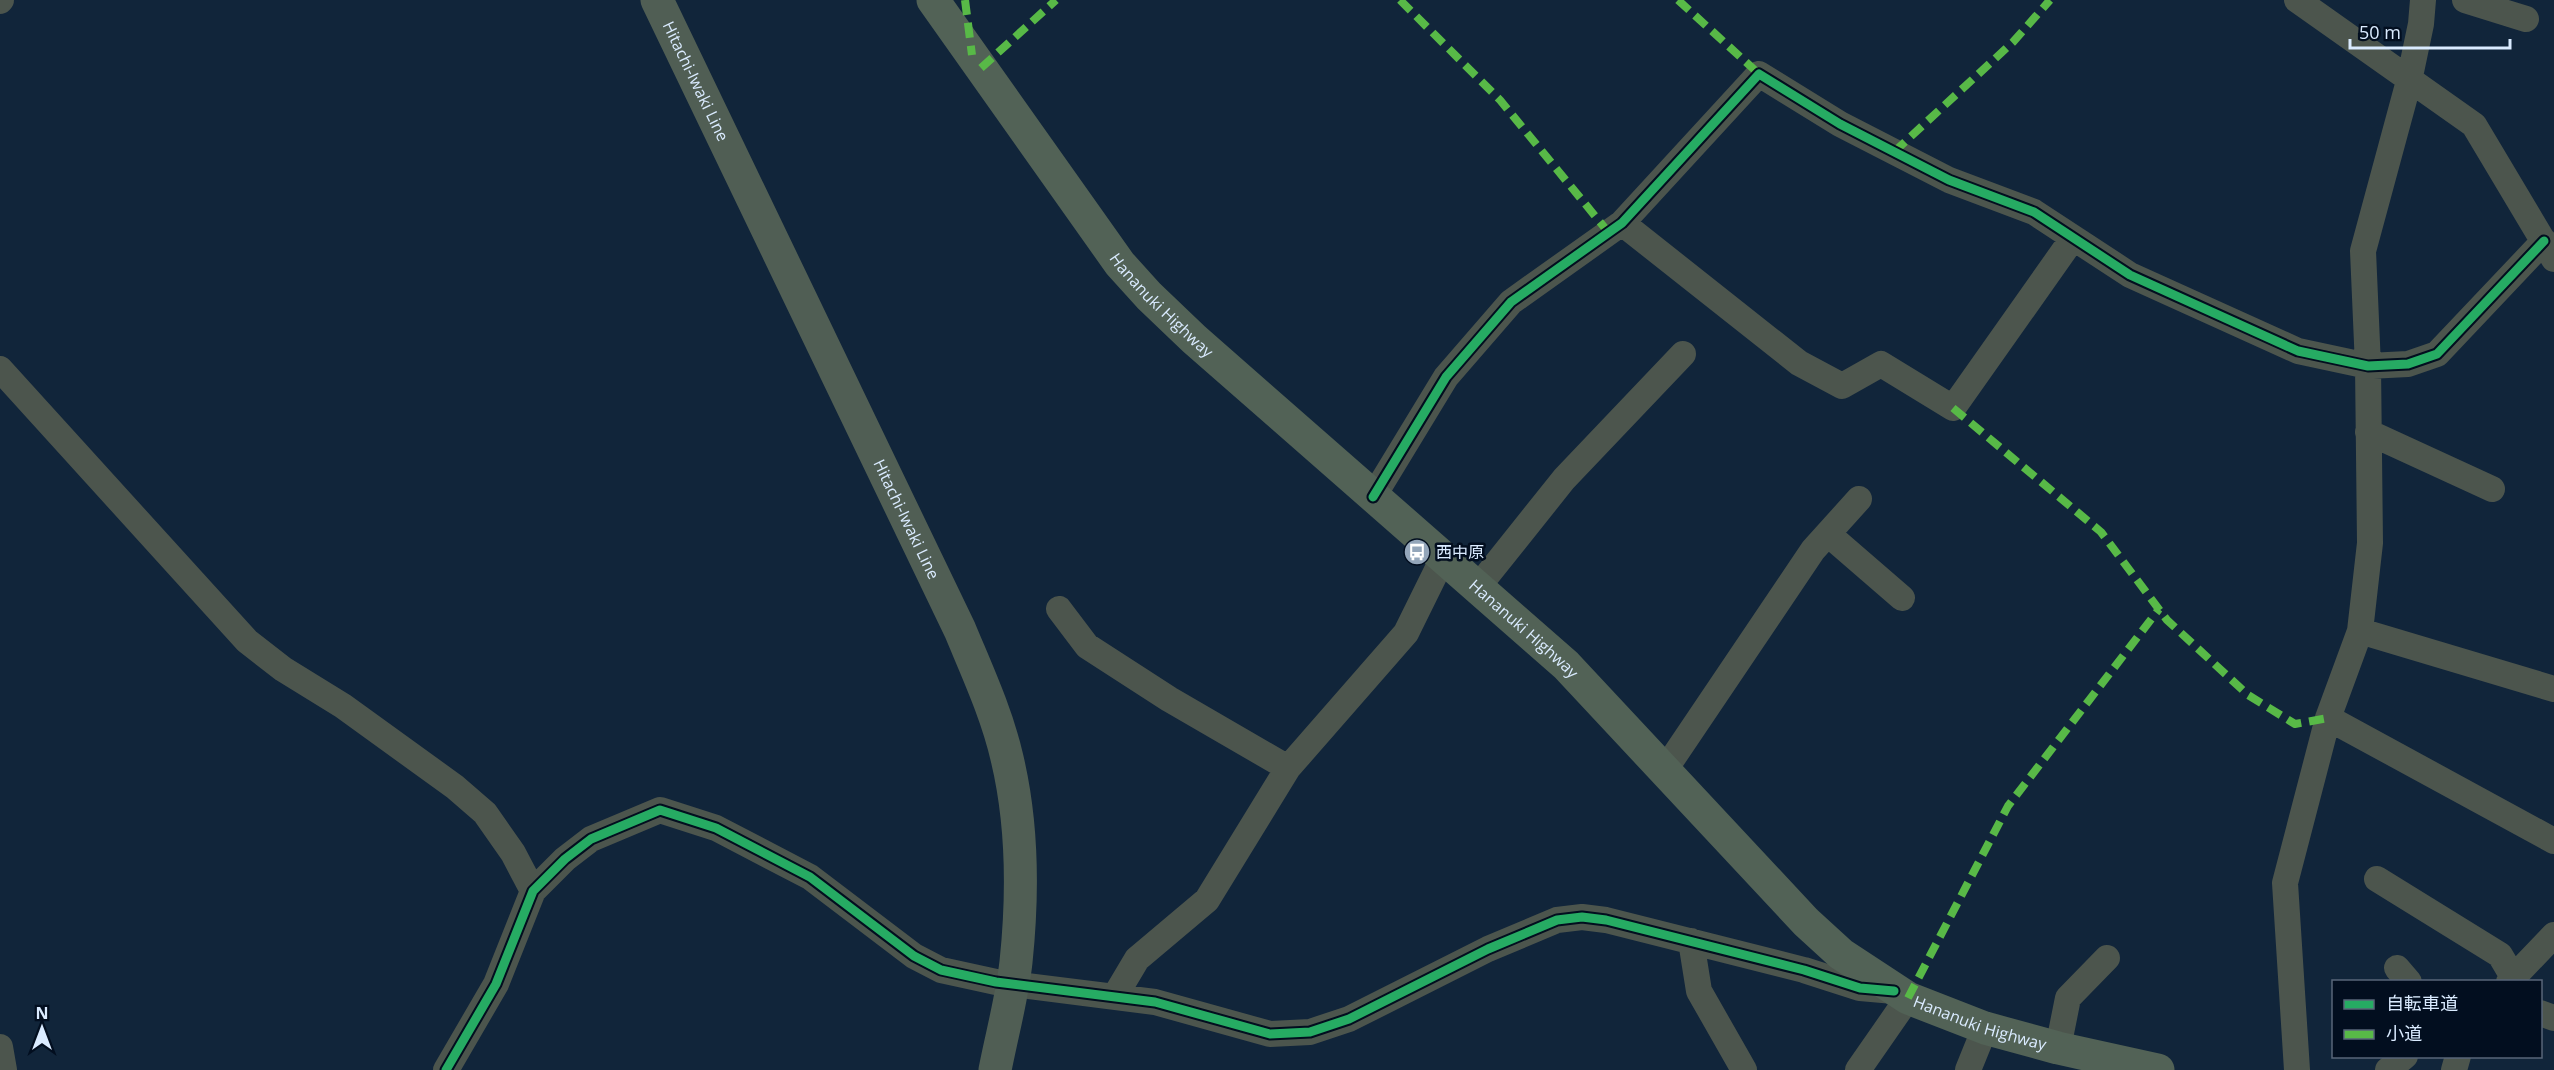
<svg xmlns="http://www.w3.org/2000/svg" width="2554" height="1070" font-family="'Open Sans','Noto Sans JP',sans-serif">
<rect width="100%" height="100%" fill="#11253a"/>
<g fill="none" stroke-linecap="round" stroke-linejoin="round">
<!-- minor -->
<path stroke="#4c554d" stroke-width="26" d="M2297 0 2474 125 2554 259
M2465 0 2526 19
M0 1 1 0
M1622 223 1799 363 1842 386 1881 364 1953 408 2073 238
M0 369 247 641 283 669 343 706 455 787 485 813 513 853 533 891
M2368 432 2492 489
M1373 497 1446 377 1511 302 1622 223 1759 74 1840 124 1949 180 2034 212 2130 275 2298 351 2368 366 2408 364 2437 354 2544 241
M1828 534 1902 598
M1477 588 1564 479 1683 354
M1059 609 1087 646 1169 699 1288 768
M2360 631 2554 689
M2328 718 2554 841
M1664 771 1813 550 1859 499
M2377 879 2500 955 2513 977
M1691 941 1699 991 1744 1070
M2397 968 2409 982
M2509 982 2554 935
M1115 996 1137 959 1207 900 1288 768 1406 633 1443 558
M2540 1013 2554 1018
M0 1047 4 1070
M2058 1048 2068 998 2107 958
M446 1070 496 984 533 891 565 859 591 839 660 810 716 828 810 877 914 956 941 970 996 982 1155 1002 1270 1034 1310 1032 1349 1019 1488 949 1557 920 1582 917 1606 920 1804 970 1860 988 1894 991
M1858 1070 1908 998
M1968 1070 1985 1028
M2297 1070 2285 883 2328 718 2360 631 2370 543 2368 366 2363 251 2409 81 2421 24 2423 0
M2388 1070 2405 1056
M2454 1070 2458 1056"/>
<!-- primary -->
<path stroke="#505e54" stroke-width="33" id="s1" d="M657 0 960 630C977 671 997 714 1007 758 1023 825 1023 895 1016 962 1012 998 1002 1034 995 1070"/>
<!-- trunk -->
<path stroke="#526256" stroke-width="33" id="s2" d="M933 0 1120 264 1149 296 1194 339 1566 665 1806 922 1841 954 1908 998 1985 1028 2058 1048 2158 1070"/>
<!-- quiet -->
<path stroke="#58b947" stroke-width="8" stroke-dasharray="15 8" stroke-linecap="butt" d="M965 0 972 55
M1400 0 1500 100 1609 233
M1678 0 1759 74
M981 68 1056 0
M1894 152 2013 42 2050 0
M1953 408 2101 532 2167 620 2248 695 2295 724 2328 718
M1908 998 2008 806 2159 609"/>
<defs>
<path id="cycleway" d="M1373 497 1446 377 1511 302 1622 223 1759 74 1840 124 1949 180 2034 212 2130 275 2298 351 2368 366 2408 364 2437 354 2544 241
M446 1070 496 984 533 891 565 859 591 839 660 810 716 828 810 877 914 956 941 970 996 982 1155 1002 1270 1034 1310 1032 1349 1019 1488 949 1557 920 1582 917 1606 920 1804 970 1860 988 1894 991"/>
</defs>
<!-- cycleway casing -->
<use href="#cycleway" stroke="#020e1f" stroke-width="13"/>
<!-- cycleway -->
<use href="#cycleway" stroke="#26ab63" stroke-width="9"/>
</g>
<!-- icons -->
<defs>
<symbol id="bus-disc" viewBox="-11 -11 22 22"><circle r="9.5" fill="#94a6ba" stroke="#020e1f"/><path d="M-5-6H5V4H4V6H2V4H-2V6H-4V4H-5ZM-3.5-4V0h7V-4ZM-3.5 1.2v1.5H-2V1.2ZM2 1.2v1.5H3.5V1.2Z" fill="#fff"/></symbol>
</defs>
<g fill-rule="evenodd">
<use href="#bus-disc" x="1402" y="537" width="30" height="30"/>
</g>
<g text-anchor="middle" stroke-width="5" stroke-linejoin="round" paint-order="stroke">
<!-- street labels -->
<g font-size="16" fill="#daebff" stroke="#020e1f">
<text dy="6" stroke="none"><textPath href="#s1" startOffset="90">Hitachi-Iwaki Line</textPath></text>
<text dy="6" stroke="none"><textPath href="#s2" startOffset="382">Hananuki Highway</textPath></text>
<text dy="6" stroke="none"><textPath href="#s1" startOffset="576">Hitachi-Iwaki Line</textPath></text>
<text dy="6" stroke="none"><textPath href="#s2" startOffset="868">Hananuki Highway</textPath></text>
<text dy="6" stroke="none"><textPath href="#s2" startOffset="1479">Hananuki Highway</textPath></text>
</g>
<!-- poi labels -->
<g font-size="16" fill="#daebff" stroke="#020e1f" text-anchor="start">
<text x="1436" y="558">西中原</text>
</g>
</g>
<!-- legend -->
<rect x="2332" y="980" width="210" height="78" fill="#020e1f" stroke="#586679" stroke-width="1.5"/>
<rect x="2344" y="1000" width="30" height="9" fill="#26ab63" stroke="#586679" stroke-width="1.5"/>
<text x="2386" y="1010" font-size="18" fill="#daebff">自転車道</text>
<rect x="2344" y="1030" width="30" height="9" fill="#58b947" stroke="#586679" stroke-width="1.5"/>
<text x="2386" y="1040" font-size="18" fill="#daebff">小道</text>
<!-- north arrow -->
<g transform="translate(42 1028)" stroke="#020e1f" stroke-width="4.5" paint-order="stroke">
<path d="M0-4.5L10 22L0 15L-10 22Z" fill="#daebff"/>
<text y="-9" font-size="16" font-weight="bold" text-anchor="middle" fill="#daebff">N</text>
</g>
<!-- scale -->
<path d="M2350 39v9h160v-9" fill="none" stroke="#daebff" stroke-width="3"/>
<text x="2359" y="39" font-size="18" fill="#daebff" stroke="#020e1f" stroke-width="4.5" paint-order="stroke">50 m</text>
</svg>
